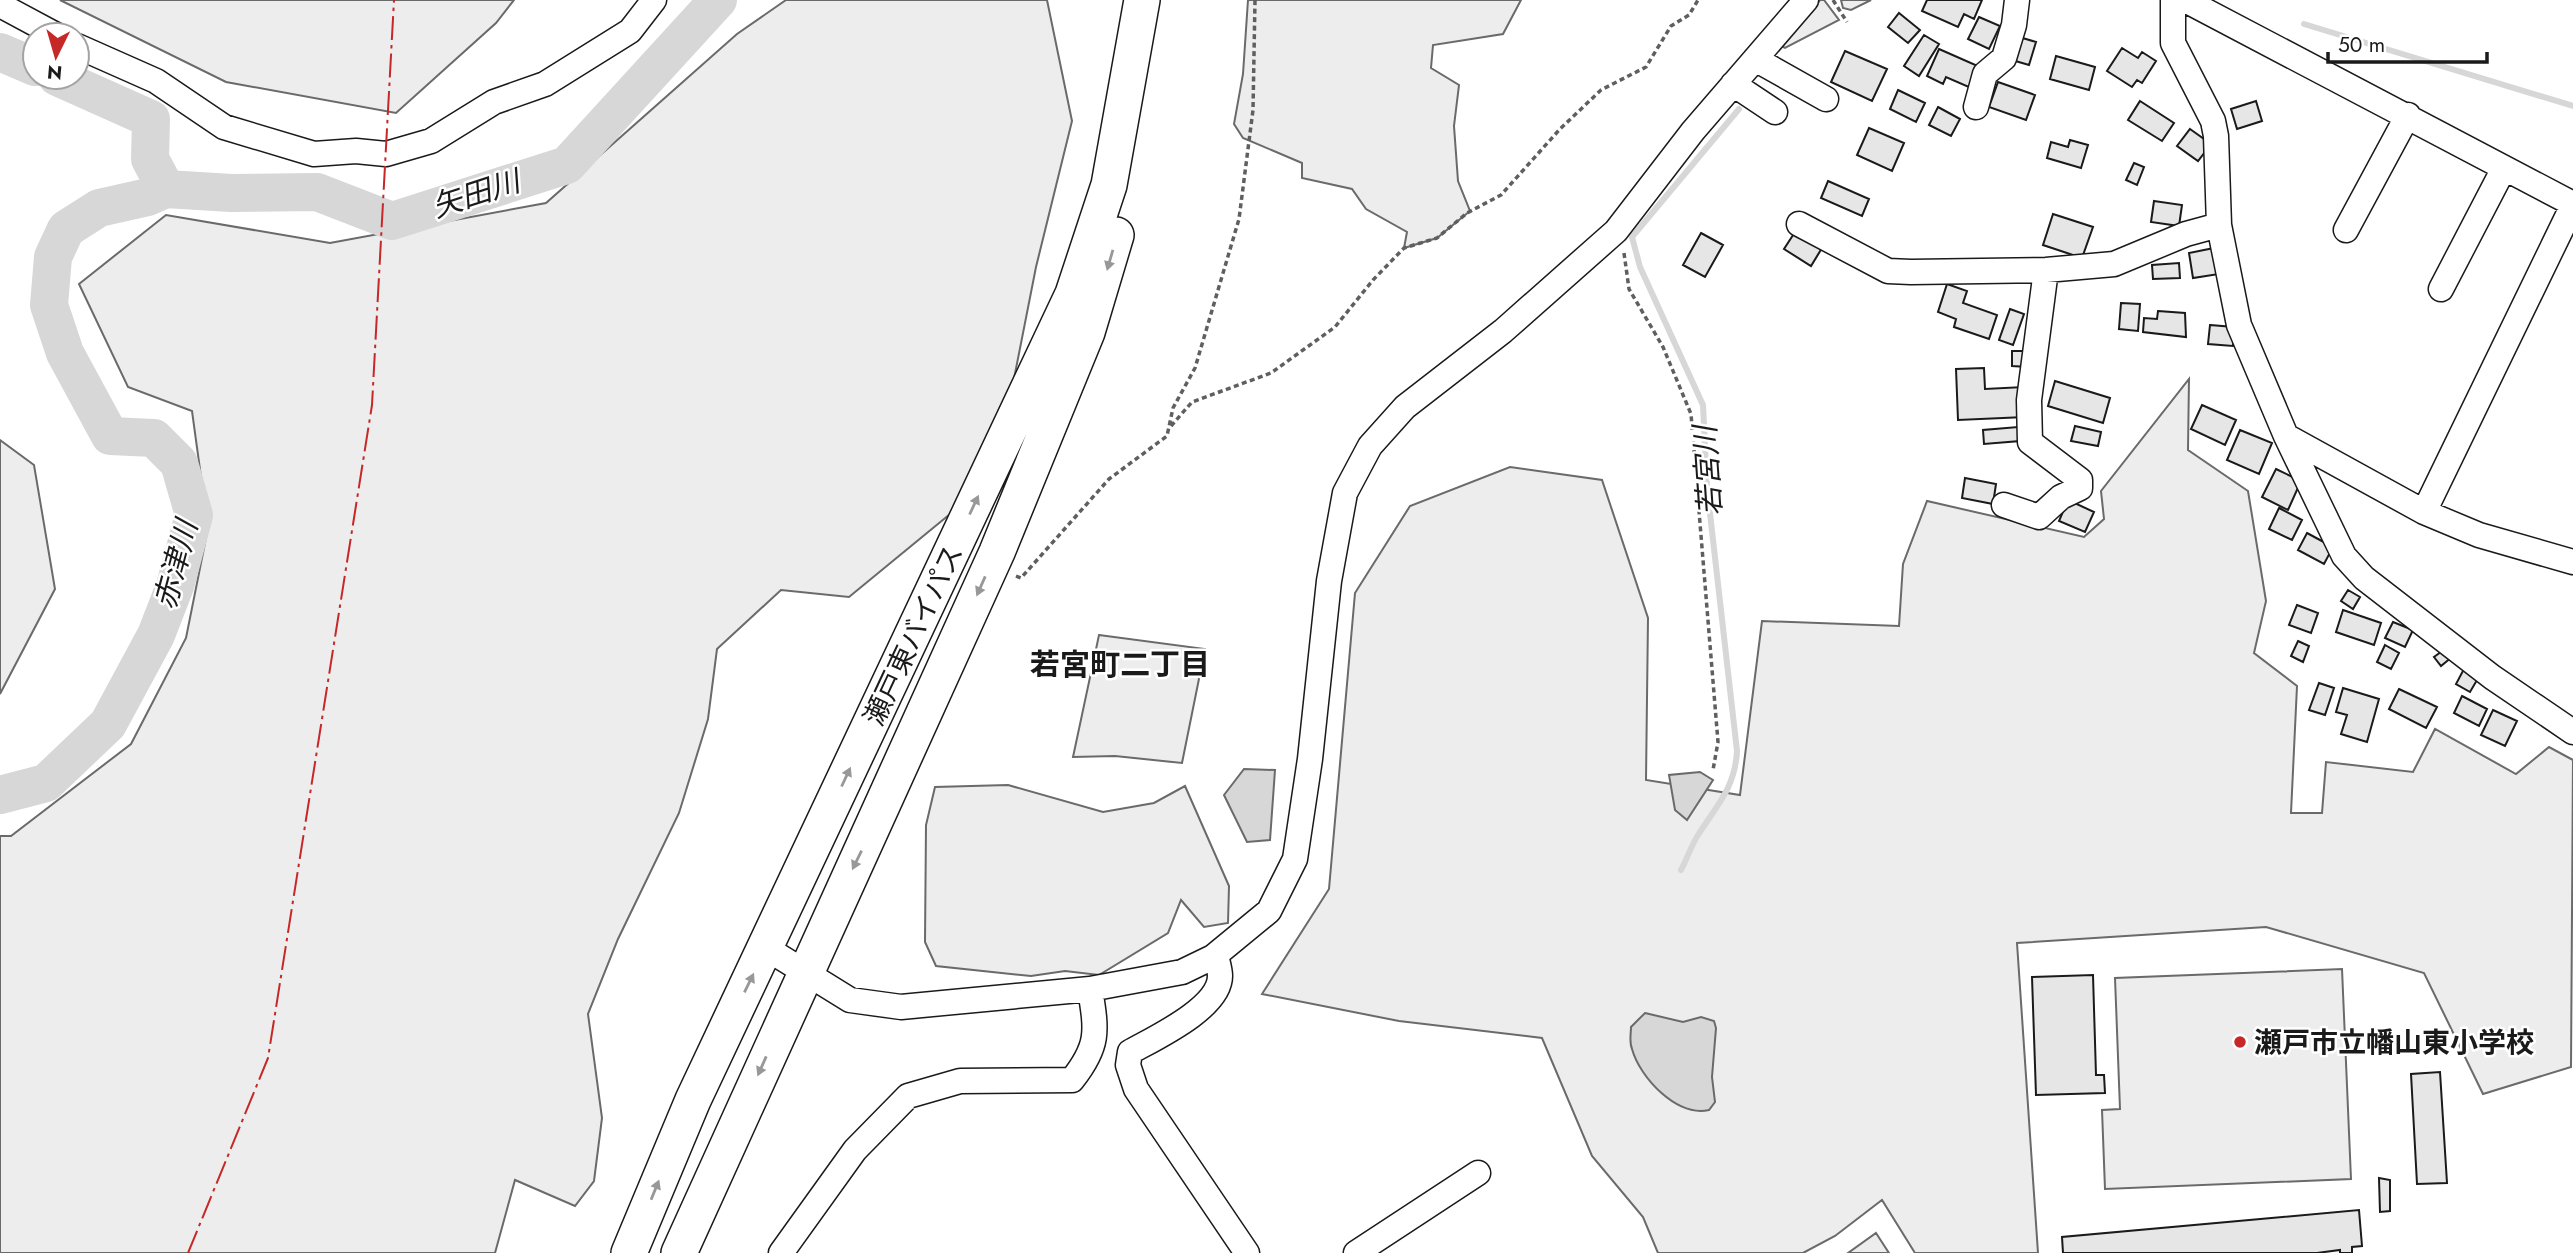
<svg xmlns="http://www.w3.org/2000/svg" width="2573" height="1253" font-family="Jost,'Noto Sans JP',sans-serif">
<rect width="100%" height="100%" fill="#fff"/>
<!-- built -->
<path fill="#ededed" stroke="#6a6a6a" stroke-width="2" d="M60 0H514L496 23 396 113 226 82Z
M786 0H1047L1072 121 1036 267 1011 394 972 496 849 597 781 590 717 649 708 719 679 813 618 939 588 1014 602 1118 594 1181 575 1206 515 1180 495 1253H0V836H11L131 744 186 638 208 528 192 411 128 387 79 284 166 215 330 243 546 203 737 34Z
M1248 0H1521L1503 34 1433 45 1431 68 1459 85 1454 126 1458 181 1470 211 1437 238 1404 248 1407 232 1366 209 1352 189 1302 178V163L1243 138 1234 124 1243 74Z
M1820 0H1824L1839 20 1785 48 1781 46Z
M1841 0H1871L1851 10 1843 8Z
M2189 379 2188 450 2248 491 2266 601 2254 653 2297 686 2291 813H2322L2326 762 2413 772 2435 729 2516 774 2549 747 2573 760 2571 1067 2483 1094 2424 973 2266 927 2017 943 2038 1253H1915L1882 1200 1835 1236 1803 1253H1658L1643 1217 1592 1156 1542 1038 1399 1021 1262 994 1329 889 1355 593 1410 506 1510 467 1602 480 1648 618 1646 780 1740 795 1762 621 1899 626 1903 564 1927 501 2084 537 2104 519 2101 491Z
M0 440 34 465 55 589 0 694Z
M1099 635 1205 649 1182 763 1115 756 1073 757Z
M1008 785 1103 812 1154 803 1185 786 1229 886 1228 923 1204 927 1181 900 1168 933 1099 975 1065 971 1031 976 936 966 925 942 926 825 935 787Z
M2342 969 2351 1179 2105 1189 2102 1110 2120 1109 2115 978Z
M1876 1233 1889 1253H1848Z"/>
<!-- water -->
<path fill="#d7d7d7" stroke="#6a6a6a" stroke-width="2" d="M1244 769 1275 770 1270 840 1247 842 1224 795Z
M1700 772 1713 780 1687 820 1675 810 1669 775Z
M1645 1013 1683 1022 1701 1017 1714 1021 1716 1028 1712 1077 1715 1102 1709 1110C1677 1117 1640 1078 1632 1049 1629 1042 1631 1034 1631 1027Z"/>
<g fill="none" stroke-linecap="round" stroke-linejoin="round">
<!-- stream -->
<path stroke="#d7d7d7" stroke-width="6" d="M2304 24 2573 106
M1681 870C1687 859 1691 846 1698 835 1717 805 1735 788 1737 751L1707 487 1703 405 1640 267 1632 237 1739 109"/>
<!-- river -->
<path stroke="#d7d7d7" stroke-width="38" d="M0 52 35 67
M57 77 151 119 150 159 166 189
M0 795 46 783 108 724 156 635 175 586 194 515 179 463 154 438 110 436 65 353 49 305 53 257 66 229 99 208 148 197 166 189 231 193 317 192 392 221 567 165 718 0"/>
</g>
<!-- building -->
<path fill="#e6e6e6" stroke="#1a1a1a" stroke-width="2" d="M1927 0H1982L1974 19 1964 14 1958 27 1922 11Z
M1899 13 1920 30 1908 43 1888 27Z
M1979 17 2000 26 1989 49 1968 39Z
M1924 35 1939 44 1919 76 1904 66Z
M2019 37 2036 42 2029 65 2012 60Z
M2122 48 2138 58 2142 52 2156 61 2142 83 2137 80 2132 87 2107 71Z
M1939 49 1980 67 1971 88 1946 77 1943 84 1927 76Z
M1845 51 1887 69 1872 101 1831 82Z
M2056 56 2095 67 2089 90 2050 79Z
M1998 82 2035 95 2026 120 1989 107Z
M1898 90 1925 103 1916 122 1890 109Z
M2140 101 2174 123 2162 141 2128 120Z
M2256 101 2262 121 2237 129 2231 109Z
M1938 107 1960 119 1951 136 1929 125Z
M1869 128 1904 143 1892 171 1857 155Z
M2190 129 2211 144 2198 161 2177 146Z
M2070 140 2088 145 2081 168 2047 158 2051 142 2068 147Z
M2134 163 2144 167 2137 185 2126 180Z
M1828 181 1869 199 1862 216 1821 198Z
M2154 201 2182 205 2179 226 2151 222Z
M2053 214 2093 227 2082 258 2043 245Z
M1795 232 1822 248 1811 266 1784 249Z
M1701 233 1723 245 1705 277 1683 265Z
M2214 248 2219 274 2193 278 2189 253Z
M2179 263 2180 278 2153 279 2152 265Z
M1947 284 1967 291 1963 303 1997 315 1989 339 1954 327 1956 319 1938 312Z
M2121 303 2140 304 2138 331 2119 329Z
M2010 309 2024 314 2013 345 1999 340Z
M2158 311 2185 313 2186 337 2143 332 2144 318 2157 319Z
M2210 325 2234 327 2233 346 2208 344Z
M2012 351H2029L2028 367 2012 366Z
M1984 368 1985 389 2024 387 2025 417 1958 420 1956 369Z
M2055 381 2110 398 2103 423 2048 406Z
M2202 405 2236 420 2225 445 2191 429Z
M2075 426 2101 432 2098 446 2071 441Z
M2018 427 2020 441 1984 444 1983 430Z
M2240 430 2272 443 2259 474 2227 460Z
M2276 469 2301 481 2288 510 2262 497Z
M1965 478 1996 484 1993 504 1962 498Z
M2068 500 2094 512 2085 532 2059 521Z
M2279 508 2302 520 2292 540 2269 529Z
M2307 533 2333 547 2324 564 2298 550Z
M2348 590 2360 597 2353 609 2341 601Z
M2297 605 2318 613 2311 633 2289 625Z
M2343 610 2381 623 2374 645 2336 632Z
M2393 622 2413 630 2405 647 2385 638Z
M2298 641 2309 646 2303 662 2291 656Z
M2385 645 2399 653 2391 669 2377 662Z
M2445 649 2452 657 2441 666 2434 657Z
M2465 667 2480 675 2470 692 2456 684Z
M2319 683 2334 688 2325 715 2309 710Z
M2343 688 2379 699 2367 742 2341 734 2347 715 2336 712Z
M2399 689 2437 707 2426 728 2389 709Z
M2462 696 2487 709 2479 726 2454 713Z
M2493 710 2517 721 2505 746 2481 735Z
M2093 975 2096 1075H2104L2105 1093 2036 1095 2032 977Z
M2440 1072 2447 1183 2417 1184 2411 1074Z
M2379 1178 2390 1180V1211L2380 1212Z
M2359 1210 2362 1246 2352 1247V1253H2340V1250L2317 1253H2063L2062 1237Z"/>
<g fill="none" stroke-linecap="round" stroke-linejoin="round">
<defs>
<path id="minor" d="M2173 0V43L2213 121 2216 136 2219 225 2239 325 2286 436 2344 556 2364 578 2492 677 2573 732
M2185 0 2573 204
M0 5 56 35
M77 46 156 81 224 127 314 154 356 151 386 154 431 141 494 102 545 84 630 31 654 0
M1755 59 1826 99
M1733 84 1775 112
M1976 107 1985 74 2004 58 2014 25 2017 0
M1799 224 1888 271 1911 272 2046 270 2114 264 2186 234 2219 225
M2346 230 2408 115
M2441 289 2504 168
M2286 436 2424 512 2479 535 2573 562
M2004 505 2039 517 2061 497 2080 488V480L2030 442 2029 400 2046 270
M2424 512 2573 205
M766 948 850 1000 901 1007 1090 989
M1216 955C1217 961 1220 969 1220 976 1220 1008 1155 1038 1130 1052L1128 1065 1136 1089 1247 1253
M781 1253 855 1150 908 1096 960 1081 1072 1080C1099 1046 1097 1032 1090 989L1182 972 1213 957 1269 911 1295 859 1310 759 1329 581 1345 493 1370 446 1405 407 1503 331 1616 231 1693 131 1806 0
M1356 1253 1478 1173"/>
<path id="highway" d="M629 1253 693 1100 1073 294 1109 185 1142 0
M679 1253 997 552 1087 332 1116 235"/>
</defs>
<!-- minor casing -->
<use href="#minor" stroke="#1a1a1a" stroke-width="27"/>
<!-- highway casing -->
<use href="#highway" stroke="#1a1a1a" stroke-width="38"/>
<!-- path -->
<path stroke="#5f5f5f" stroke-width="3.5" stroke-dasharray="5 3.5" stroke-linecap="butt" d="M1833 0 1847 22
M1624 253 1629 289 1663 347 1691 414 1718 742 1713 770
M1171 426 1192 402 1271 373 1335 327 1373 280 1404 248 1437 238 1467 213 1501 195 1560 129 1601 90 1646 67 1671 26 1689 15 1698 0
M1016 576 1021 578 1109 479 1167 436 1173 408 1195 368 1239 219 1253 110 1255 0"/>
<!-- minor -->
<use href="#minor" stroke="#fff" stroke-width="24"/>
<!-- highway -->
<use href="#highway" stroke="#fff" stroke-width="35"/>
<!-- power -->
<path stroke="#c62828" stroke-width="2" stroke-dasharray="24 5 3.5 5" stroke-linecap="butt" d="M188 1253 268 1058 372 405 394 0"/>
</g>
<!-- one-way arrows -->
<defs><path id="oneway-solid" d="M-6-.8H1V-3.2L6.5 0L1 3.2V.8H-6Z" transform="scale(1.75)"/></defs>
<g fill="#989898">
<use href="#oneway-solid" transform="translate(1110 260) rotate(106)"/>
<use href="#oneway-solid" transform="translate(974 505) rotate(-65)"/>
<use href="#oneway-solid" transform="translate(981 586) rotate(114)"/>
<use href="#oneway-solid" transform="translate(846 777) rotate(-65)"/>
<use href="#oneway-solid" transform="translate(857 860) rotate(116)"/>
<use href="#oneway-solid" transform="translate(749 983) rotate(-64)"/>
<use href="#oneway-solid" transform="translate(762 1066) rotate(114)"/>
<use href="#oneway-solid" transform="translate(655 1190) rotate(-68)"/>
</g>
<!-- markers -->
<circle fill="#c62828" stroke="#fff" stroke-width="2.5" cx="2240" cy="1042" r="7"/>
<g text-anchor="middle" stroke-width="5" stroke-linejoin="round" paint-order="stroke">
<!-- street labels -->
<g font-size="28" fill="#1a1a1a" stroke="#fff">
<text transform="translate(913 635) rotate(-65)" y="10">瀬戸東バイパス</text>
</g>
<!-- poi labels -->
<g font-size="28" font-weight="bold" fill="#1a1a1a" stroke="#fff" text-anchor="start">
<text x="2254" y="1052">瀬戸市立幡山東小学校</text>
</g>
<!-- water labels -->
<g font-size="30" font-style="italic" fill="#1a1a1a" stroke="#fff">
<text transform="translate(476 194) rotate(-18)" y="10">矢田川</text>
<text transform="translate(1708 471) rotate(-94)" y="10">若宮川</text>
<text transform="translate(176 565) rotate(-75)" y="10">赤津川</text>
</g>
<!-- neighbourhood labels -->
<g font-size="30" font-weight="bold" fill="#1a1a1a" stroke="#fff">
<text x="1120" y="675">若宮町二丁目</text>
</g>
</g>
<!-- north arrow -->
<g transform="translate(56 56) rotate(185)"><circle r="33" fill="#ffffff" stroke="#a3a3a3" stroke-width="2"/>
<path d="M0-5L12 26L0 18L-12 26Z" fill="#c62828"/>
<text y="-10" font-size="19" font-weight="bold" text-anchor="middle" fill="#1a1a1a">N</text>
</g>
<!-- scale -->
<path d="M2328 52v10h159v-10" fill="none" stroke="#1a1a1a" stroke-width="3.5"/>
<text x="2338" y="52" font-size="21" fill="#1a1a1a" stroke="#ffffff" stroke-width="5" paint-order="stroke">50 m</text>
</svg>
